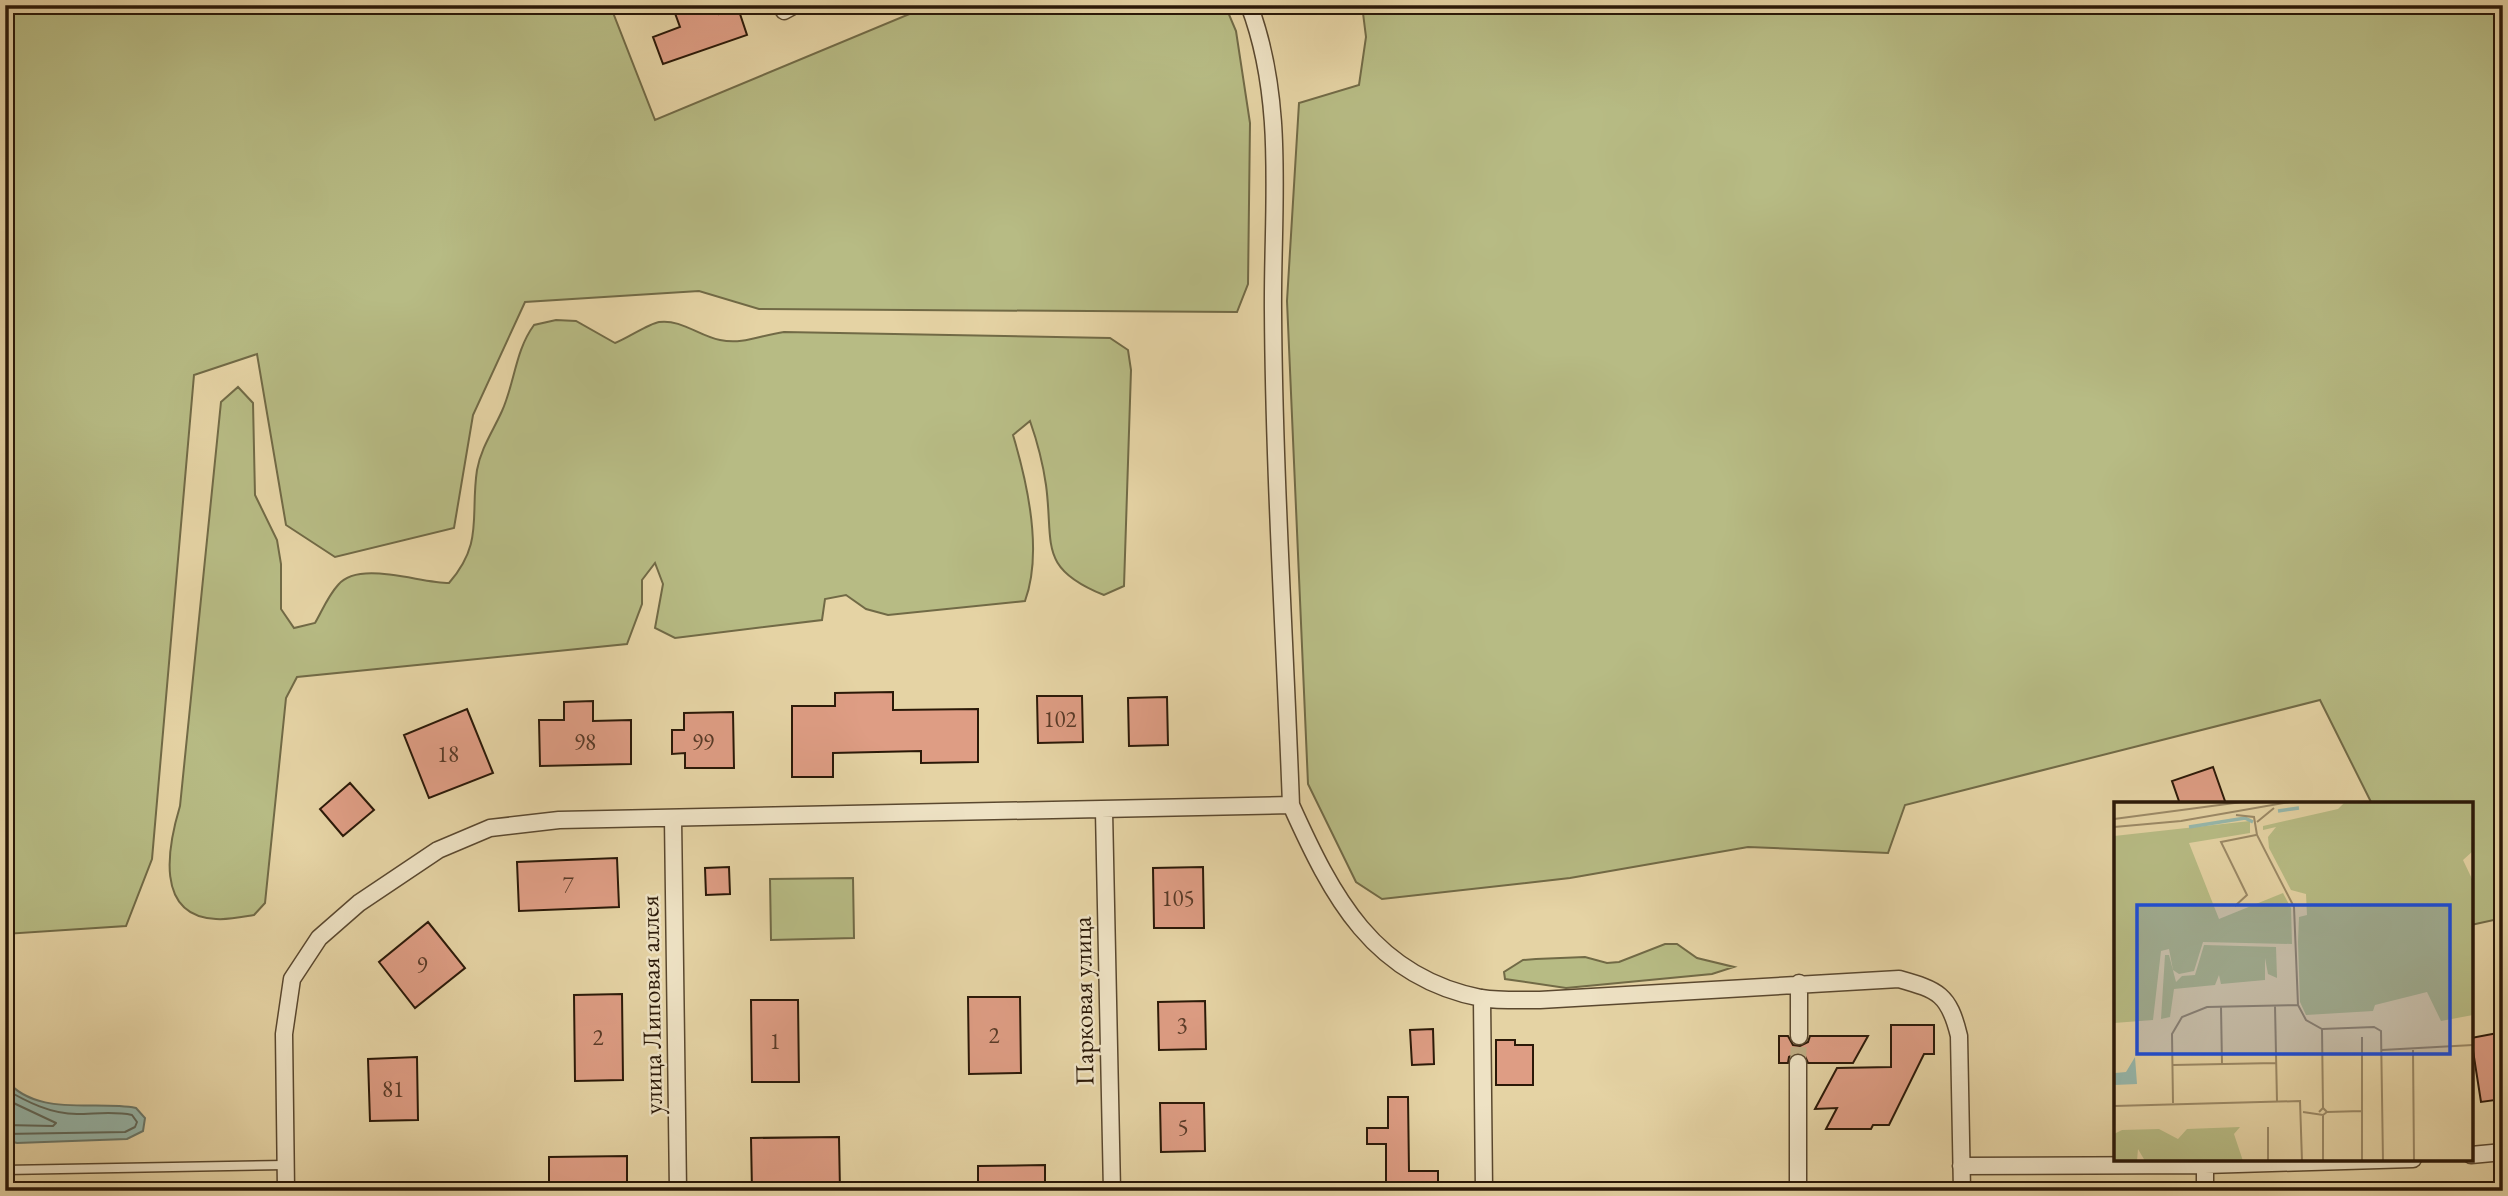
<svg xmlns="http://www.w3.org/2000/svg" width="2508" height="1196" font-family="'EB Garamond',serif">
<rect width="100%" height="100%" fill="#e5d3a4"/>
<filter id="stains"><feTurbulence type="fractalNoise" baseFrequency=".00286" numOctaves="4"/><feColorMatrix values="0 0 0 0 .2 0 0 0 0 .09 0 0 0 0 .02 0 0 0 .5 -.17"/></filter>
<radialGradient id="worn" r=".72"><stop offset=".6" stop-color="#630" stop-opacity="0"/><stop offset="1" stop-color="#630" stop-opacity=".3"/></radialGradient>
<!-- green -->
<path fill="#b7bb84" stroke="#716a46" stroke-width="2" d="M5 5H610L655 120 931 5H1225L1236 31 1250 123 1248 284 1237 312 759 309 699 291 525 302 473 415 454 528 335 557 286 525 257 354 194 375 152 859 126 926 5 934Z
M1362 5H2503V918L2471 925V804H2372L2320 700 1905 805 1888 853 1748 847 1570 878 1382 899 1356 882 1308 784 1287 301 1299 103 1359 85 1366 37Z
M556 320 576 321 615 343C628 338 648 324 659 322 681 319 699 336 720 340 743 345 761 335 784 332L1110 338 1128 350 1131 370 1124 586 1104 595C1037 568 1054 544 1046 485 1043 464 1037 441 1030 421L1013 435C1028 485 1043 552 1025 601L888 615 866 609 846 595 825 599 822 620 675 638 655 628 663 584 655 563 642 580V604L627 644 297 677 286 698 265 903 254 915C242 917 229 920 216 919 154 916 168 846 180 806L221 402 238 387 253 403 255 495 277 540 281 564V609L294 628 315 623C322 611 328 596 338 585 359 560 419 583 449 583 484 543 470 516 477 470 481 448 493 431 502 411 515 382 515 351 534 325Z
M853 878 854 938 771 940 770 879Z
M1665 944H1677L1697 958 1734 967 1712 974 1566 988 1505 979 1504 972 1523 960 1536 959 1585 957 1607 963 1619 962Z"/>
<!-- water -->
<path fill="#96b7ab" stroke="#6b786a" stroke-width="2" d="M5 1079C37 1118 94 1100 136 1108L145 1118 143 1131 127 1139 17 1143 5 1140Z"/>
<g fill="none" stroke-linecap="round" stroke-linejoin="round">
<!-- shore -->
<path stroke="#60685a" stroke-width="2" d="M5 1089C27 1102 51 1114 77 1114 95 1114 114 1111 132 1115L137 1122 135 1127 125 1132 5 1134
M5 1099 56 1123 53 1126 5 1125"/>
</g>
<!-- building -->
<path fill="#de9d84" stroke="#2b1908" stroke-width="2" d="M672 5H716L719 14 738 8 747 35 663 64 653 37 680 27Z
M893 692V710L978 709V762L921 763V751L833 753V777H792V706H835V693Z
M1037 696H1082L1083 742 1038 743Z
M1167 697 1168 745 1129 746 1128 698Z
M593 701V721L631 720V764L540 766 539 720H564V702Z
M467 709 493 773 429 798 404 735Z
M733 712 734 768H685V753L672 754V730H684V713Z
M2213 767 2226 804H2180L2172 781Z
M350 783 374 810 343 836 320 809Z
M617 858 619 907 519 911 517 862Z
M729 867 730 894 706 895 705 868Z
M1203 867 1204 928H1154L1153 868Z
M428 922 465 968 415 1008 379 962Z
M622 994 623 1080 575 1081 574 995Z
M968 997H1020L1021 1073 969 1074Z
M751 1000H798L799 1082H752Z
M1205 1001 1206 1049 1159 1050 1158 1002Z
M1891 1025H1934V1054H1924L1889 1125H1873L1871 1129H1826L1837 1108 1815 1109 1837 1068 1891 1067Z
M1433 1029 1434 1064 1412 1065 1410 1030Z
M2503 1032V1071L2499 1072 2503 1099 2481 1102 2471 1038Z
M1779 1036H1788L1793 1045 1800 1046 1808 1042 1810 1036H1868L1853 1063H1808L1804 1054 1797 1053 1789 1057 1788 1063H1779Z
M1496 1040H1515V1045H1533V1085H1496Z
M417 1057 418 1120 370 1121 368 1059Z
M1388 1097H1408L1409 1171H1438V1191H1386V1144H1367V1128H1388Z
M1160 1103H1204L1205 1151 1161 1152Z
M839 1137 840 1191H752L751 1138Z
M627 1156V1191H549V1157Z
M1045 1165V1191H978V1166Z"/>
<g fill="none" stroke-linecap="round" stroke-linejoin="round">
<!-- street-tunnel -->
<path stroke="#c0ae85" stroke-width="16" stroke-dasharray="16 8" stroke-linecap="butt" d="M1798 1063 1799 1036"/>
<defs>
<path id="lane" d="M5 1170 285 1165"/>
<path id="street" d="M1249 5C1286 102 1272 209 1273 311 1274 475 1285 641 1291 805 1332 896 1373 977 1481 998 1500 1001 1521 1000 1540 1000L1899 979C1938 990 1949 994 1959 1036L1962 1191
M784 11 795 5
M1104 811 1112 1191
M673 818 678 1191
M1799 983V1036
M1482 998 1484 1191
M2471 1155 2503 1152
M2205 1165V1191
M1961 1166 2205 1165 2413 1159
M286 1191 284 1034 292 979 319 938 359 903 438 850 490 828 559 820 1291 805
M1798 1191V1063"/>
</defs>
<!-- lane casing -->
<use href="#lane" stroke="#5a482f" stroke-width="11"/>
<!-- street casing -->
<use href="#street" stroke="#5a482f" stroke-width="19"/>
<!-- lane -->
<use href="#lane" stroke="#eee2c4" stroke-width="8"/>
<!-- street -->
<use href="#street" stroke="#eee2c4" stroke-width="16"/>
</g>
<g text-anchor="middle" stroke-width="5" stroke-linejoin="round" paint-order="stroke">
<!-- number labels -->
<g font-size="23" fill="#583a27">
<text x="1060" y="727">102</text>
<text x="585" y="750">98</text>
<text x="703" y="750">99</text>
<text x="448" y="762">18</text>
<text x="568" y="893">7</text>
<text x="1178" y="906">105</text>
<text x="422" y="973">9</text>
<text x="1182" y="1033">3</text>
<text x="994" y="1043">2</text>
<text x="598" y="1045">2</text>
<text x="775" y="1049">1</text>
<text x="393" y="1097">81</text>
<text x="1183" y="1135">5</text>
</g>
<!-- street labels -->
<g font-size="26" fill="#2b1908" stroke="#eee2c4">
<text transform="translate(1083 1001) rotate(-91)" y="9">Парковая улица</text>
<text transform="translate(651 1005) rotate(-91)" y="9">улица Липовая аллея</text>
</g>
</g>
<!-- overview -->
<g transform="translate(2114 802)">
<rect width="359" height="359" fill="#e5d3a4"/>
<path d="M231 0H359V49L349 58 359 79V213L327 219 313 190 261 203 259 209 192 213 186 200 184 140 185 115 193 113 192 92 177 88 155 46 154 35 162 25 149 28V24L224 7ZM136 19V31L75 41 105 117 169 91 177 106 178 142 89 140 80 169 65 172 59 168 55 147 47 149 39 218 0 221V34ZM90 143 162 145 163 176 154 172 151 156V178L107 182 105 173 101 183 60 187 56 215 47 217 51 153H55L62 180 68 174 81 173ZM126 325 120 332 129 359H31L24 347 23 359H0V332L8 328 45 327 64 337 73 327Z" fill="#b7bb84"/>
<path d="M21 255 23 282 0 283 1 271 12 270Z" fill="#96b7ab"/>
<path fill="none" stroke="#96b7ab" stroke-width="3.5" d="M164 9 185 6M75 25 131 16 139 20"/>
<path fill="none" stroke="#9b8966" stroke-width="2" d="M122 13 140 15 143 33 180 105 184 203 192 218 208 227 260 225 267 229 269 359M0 17 128 0M143 20 160 6M0 25 67 19 176 0M121 104 133 93 107 40 142 33M161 204 163 299M107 205 108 262M208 227 209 306M248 235V359M268 248 359 243M299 248 300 359M59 263 162 261M59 301 58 232 68 215 93 205 184 203M0 304 186 299 188 359M189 310 209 313 213 310 209 306 205 310M213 310 248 309M209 313V359M154 325V359"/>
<path fill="#1d4ed8" fill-opacity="0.15" stroke="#1d4ed8" stroke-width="3.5" d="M23 103H336V252H23Z"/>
<rect width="359" height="359" fill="none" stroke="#2b1908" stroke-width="3.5"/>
</g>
<!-- margin -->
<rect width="2508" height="1196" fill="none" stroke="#e5d3a4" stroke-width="28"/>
<rect x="7" y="7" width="2494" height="1182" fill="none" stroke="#2b1908" stroke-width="3.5"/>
<rect x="14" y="14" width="2480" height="1168" fill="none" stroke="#2b1908" stroke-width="2"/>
<rect width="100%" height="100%" filter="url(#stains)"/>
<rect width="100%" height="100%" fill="url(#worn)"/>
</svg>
